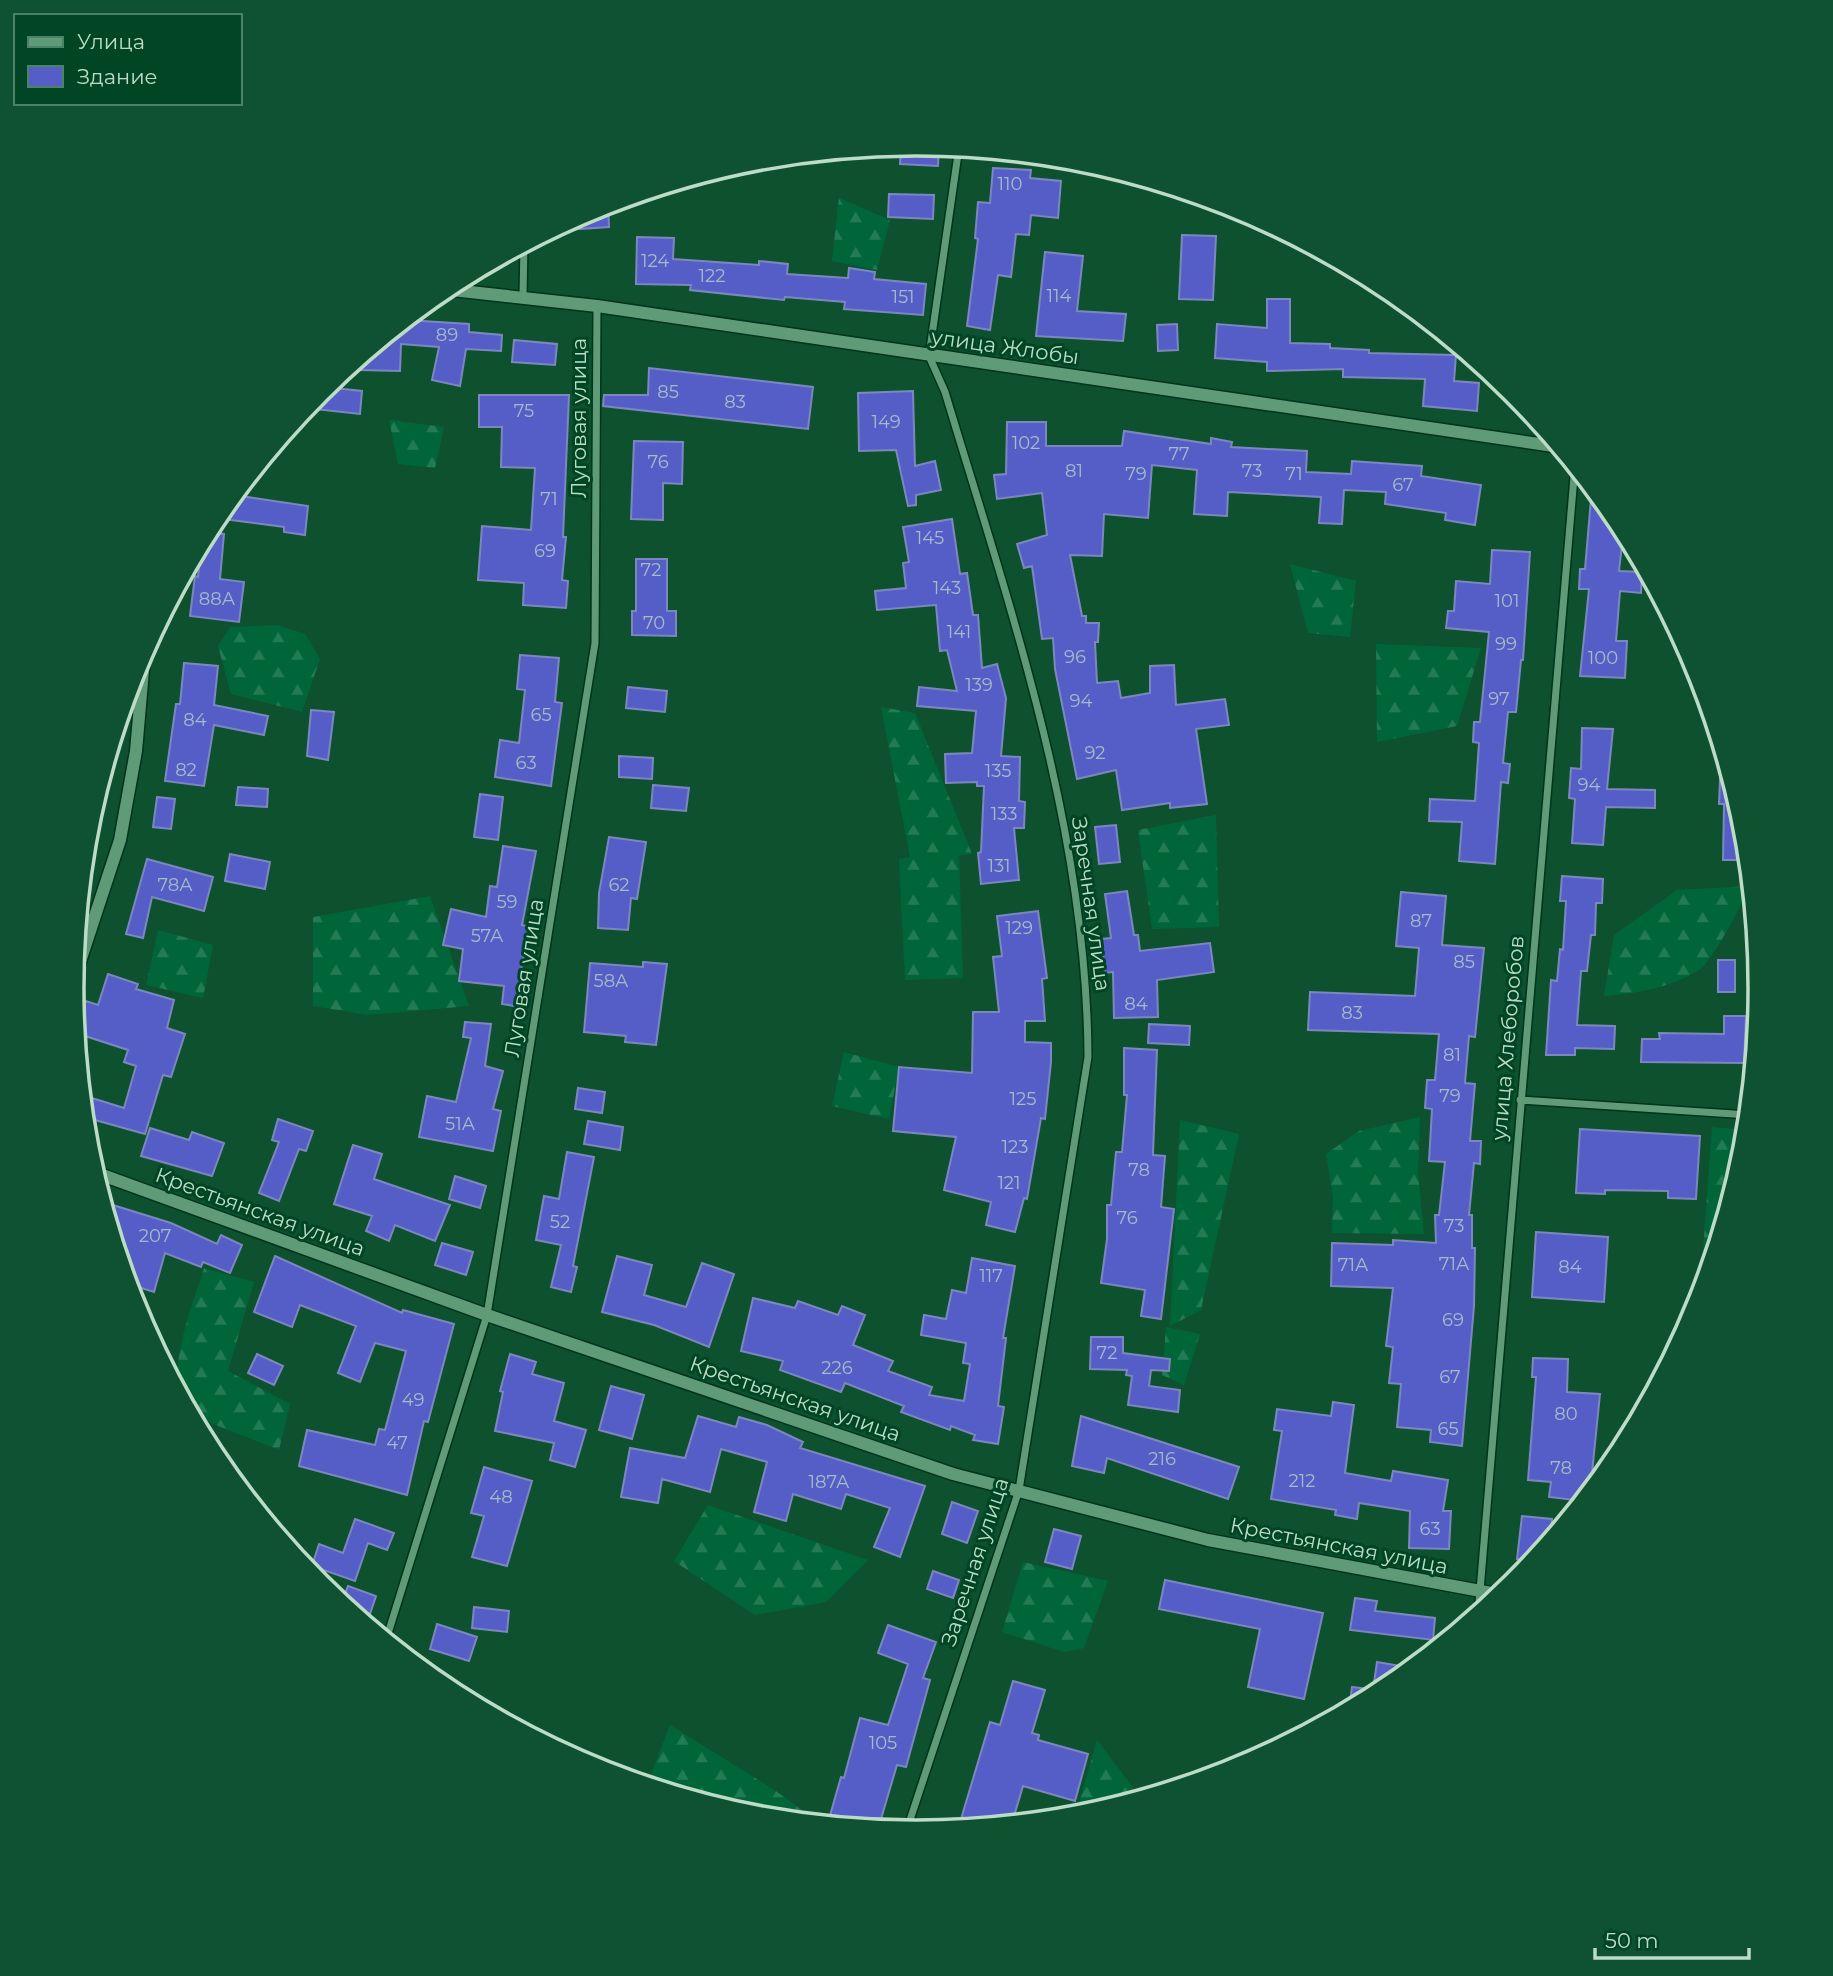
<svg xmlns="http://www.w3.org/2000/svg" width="1833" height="1976" font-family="Montserrat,sans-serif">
<defs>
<pattern id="forest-firs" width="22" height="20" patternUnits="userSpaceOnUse" patternTransform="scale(1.75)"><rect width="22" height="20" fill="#00663a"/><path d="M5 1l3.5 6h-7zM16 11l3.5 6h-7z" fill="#237b55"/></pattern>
</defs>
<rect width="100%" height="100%" fill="#0e512f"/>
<!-- forest -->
<path fill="url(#forest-firs)" d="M839 198 890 220 877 270 832 261Z
M389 420 444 427 435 468 398 464Z
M1290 564 1356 581 1350 637 1308 633Z
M277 625 305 634 320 659 302 712 231 694 218 646 230 627Z
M1376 644 1481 648 1457 726 1377 742Z
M881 707 915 713 972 854 959 855 963 978 905 980 899 859 910 857Z
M1216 815 1219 927 1152 929 1138 830Z
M1751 886C1741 904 1714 960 1699 970 1672 987 1636 994 1604 996L1614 935 1677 890Z
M430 896 469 1006 368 1015 313 1006V917Z
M158 930 213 945 203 998 146 985Z
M844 1052 899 1067 889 1119 832 1106Z
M1420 1117 1418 1173 1424 1234 1332 1233 1333 1197 1326 1154 1359 1131Z
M1180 1120 1239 1134 1201 1310 1170 1326Z
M1712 1127 1747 1130 1745 1153 1699 1306Z
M204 1268 254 1282 228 1371 290 1404 279 1450C263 1443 199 1420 190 1412 159 1384 194 1302 204 1268Z
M1166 1327 1200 1334 1184 1385 1162 1375Z
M708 1505 868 1560 826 1602 755 1615 674 1561Z
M1023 1562 1108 1581 1084 1648 1064 1652 1002 1632Z
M670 1725 776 1791 815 1820 814 1823 751 1816 647 1785Z
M1097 1740 1141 1798 1075 1817Z"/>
<!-- building -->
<path fill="#555ec7" stroke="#7c87bf" stroke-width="2" d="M901 145 939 147 938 166 900 164Z
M993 168 1031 170 1030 178 1061 181 1058 218 1031 215 1029 235 1016 234 1011 277 998 275 990 330 967 326 978 239 975 238 978 202 990 203Z
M889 194 934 195 933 219 888 217Z
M608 203 609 227 550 231 594 207Z
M1182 235 1216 236 1213 300 1179 299Z
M637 237 674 238 673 259 759 265V261L788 264 787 274 848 278 849 268 875 272 874 279 926 284 923 315 844 309 845 302 785 297 784 300 690 290 691 285 636 284Z
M1045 252 1083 256 1077 311 1126 314 1123 341 1036 336Z
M1267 299H1290V343L1330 344V348L1369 350V353L1456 355 1454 381 1479 383 1477 411 1423 406 1425 379 1343 377V369L1267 371V362L1215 358 1217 324 1267 328Z
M406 320 469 324V332L502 335 501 351 466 349 460 386 432 380 439 347 401 344 400 371 359 370V358Z
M1177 324 1178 350 1158 351 1157 325Z
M514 340 557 344 555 365 512 362Z
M649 368 813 387 808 429 603 406 604 395H648Z
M324 387 362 391 360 414 305 408Z
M913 391 915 466 935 461 941 490 916 495V505L908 506 896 450 859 451 858 393Z
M479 395H569L563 537H566L562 580 568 581 566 608 523 605 524 583 478 580 482 526 531 530 535 468 501 467 502 427H479Z
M1007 422H1046V446H1122L1124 431 1211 444V438L1232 442 1231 447 1307 451 1306 472 1351 474 1352 461 1422 466 1421 476 1481 485 1475 525 1445 520 1446 513 1385 504 1386 492 1344 490 1342 524 1319 523 1321 497 1228 492 1227 516 1194 514 1197 470 1152 465 1148 518 1104 514 1102 556 1070 555 1082 616H1086V623H1099L1098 642H1095L1097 683 1118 681 1121 698 1150 693V666L1174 665 1176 705 1225 699 1229 725 1196 729 1207 804 1170 808V803L1122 810 1116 770 1077 779 1055 669 1053 638 1042 639 1032 566 1024 568 1017 544 1047 535 1042 493 997 499 994 475 1006 474Z
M634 441 683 442 682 484 663 483V520L631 519Z
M234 495 308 506 305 535 284 532V527L215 518Z
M1591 499 1604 501 1624 527 1619 571 1642 572 1641 593 1620 591 1616 641H1627L1625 678 1580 676 1589 589H1579L1580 569H1585Z
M952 519 960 574 967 573 973 615H978L982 668 997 664 1006 698 1001 756 1020 757 1019 801 1025 802 1024 828H1014L1019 880 981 884 978 853 981 852 984 786H977V782L946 783 945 754 972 753 976 711 917 706 919 687 957 691 947 650 940 651 936 605 877 610 875 591 906 588 903 563 909 562 903 527Z
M207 532 224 534 220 579 244 582 239 622 190 616 195 576 198 577 202 541Z
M1492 550 1530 552 1523 660H1521L1516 712H1508L1503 763 1510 764 1508 783 1501 782 1495 864 1459 861 1462 822 1429 821 1430 799 1475 801 1479 743 1473 742 1474 722H1480L1489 632 1446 628 1448 611H1454L1456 581 1490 584Z
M636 559H667V611H676V636L632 635V611H636Z
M520 655 559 658 555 702 562 703 551 786 495 777 500 740 519 743 525 690 517 689Z
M184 663 218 666 214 705 268 716 264 735 214 725 204 786 165 781 176 704H180Z
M628 687 667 691 665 712 626 708Z
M311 710 334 712 328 760 307 756Z
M1582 728 1613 729 1607 789 1655 790V808L1606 807 1603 845 1572 843 1575 799 1569 798 1571 768 1581 769Z
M1724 754 1745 824 1749 860H1723L1724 804H1719L1721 755Z
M619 756 653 758 652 779 619 777Z
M653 785 689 788 686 811 651 808Z
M238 787 268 789 267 807 236 805Z
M480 794 503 797 498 840 474 837Z
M157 797 175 799 171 829 153 827Z
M1116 825 1120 862 1099 864 1095 827Z
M609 837 646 842 637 899 631 898 628 930 598 928 599 893Z
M503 846 536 851 522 925 530 927 520 974 526 975 521 1007 502 1004 504 986 459 981 463 949 443 945 451 909 486 917 490 886 497 887Z
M230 854 270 862 265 889 225 881Z
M147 859 213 877 204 911 152 897 143 938 126 934Z
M1562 876 1603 879 1602 903H1596L1595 935H1591L1587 971H1581L1577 1025 1615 1026 1614 1049 1575 1048V1055H1546L1551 980 1557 981 1560 949 1563 950 1566 901H1560Z
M1127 891 1134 935H1138L1140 951 1210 943 1214 972 1157 980 1158 1017 1114 1018 1113 972 1105 973 1101 939 1111 938 1105 894Z
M1401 892 1446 896 1442 945 1484 948 1475 1037 1469 1036 1465 1083 1475 1084 1470 1141H1481L1480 1164 1474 1163 1469 1215H1472V1248H1475L1474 1306 1462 1446 1430 1442 1431 1430 1397 1427 1401 1384 1389 1383 1393 1347 1386 1346 1393 1288 1331 1286 1332 1243 1393 1245V1240L1436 1243 1435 1215H1439L1445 1162 1429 1161 1432 1109 1425 1108 1427 1080H1435L1439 1034 1308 1030 1310 992 1415 996 1419 948 1396 946Z
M1038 911 1047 978 1042 979 1045 1021H1025V1042L1051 1043V1062L1045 1119 1041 1118 1027 1199 1024 1198 1015 1232 986 1225 991 1202 944 1190 956 1137 893 1131 899 1067 972 1073 973 1012H999L993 957 1002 956 997 916Z
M1718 960H1735V992H1718Z
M643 962 667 964 656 1045 625 1042 626 1036 584 1032 590 963 643 967Z
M108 974 138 984 136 989 174 1000 167 1028 185 1034 171 1077 163 1075 145 1134 84 1117 82 1095 124 1108 136 1066 124 1062 128 1050 76 1033 86 1001 98 1005Z
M1724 1016H1746L1744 1063 1641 1062 1642 1039H1660L1659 1033 1724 1034Z
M465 1022 491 1024 485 1066 503 1071 493 1109 501 1111 493 1151 419 1137 427 1096 456 1102 471 1038 463 1037Z
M1149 1024 1190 1026 1189 1045 1148 1043Z
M1124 1048 1157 1050 1153 1155 1165 1156 1161 1207 1174 1209 1161 1319 1141 1316 1145 1290 1101 1283 1107 1239V1205H1111L1116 1152H1122L1127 1095H1124Z
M578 1088 605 1092 602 1113 575 1109Z
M278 1119 313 1131 306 1151 299 1149 279 1201 259 1193 279 1142 272 1140Z
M588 1121 623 1127 620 1150 584 1144Z
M150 1128 189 1140 192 1132 224 1143 212 1176 141 1156Z
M1580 1129 1700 1136 1696 1199 1668 1198V1191L1605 1190V1194L1576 1193Z
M353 1145 382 1154 374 1179 450 1205 435 1241 395 1225 389 1241 366 1231 372 1216 334 1204Z
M567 1152 594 1157 573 1266 577 1267 571 1292 551 1287 561 1245 536 1240 544 1196 559 1199Z
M455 1176 486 1186 480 1208 449 1199Z
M103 1202 171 1223 217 1244 221 1235 242 1245 230 1273 203 1262 201 1267 165 1253 154 1292 128 1284Z
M1536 1232 1608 1237 1604 1302 1532 1297Z
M442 1243 473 1252 466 1275 435 1265Z
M275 1256 402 1313 403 1310 454 1324 428 1422 424 1421 407 1495 299 1466 307 1430 375 1445 379 1429 385 1430 406 1351 375 1343 360 1382 338 1373 356 1326 300 1305 292 1327 254 1312Z
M617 1256 652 1265 644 1295 686 1307 702 1263 734 1274 709 1347 654 1325 602 1312Z
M972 1258 1015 1266 1003 1338H1006L998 1406 1004 1407 998 1444 973 1440 975 1435 951 1426 950 1430 901 1412 904 1406 845 1383 841 1392 780 1370 783 1361 741 1351 753 1298 795 1308 798 1301 838 1315 842 1306 865 1315 853 1345 893 1361 888 1371 932 1387 929 1395 964 1401 970 1364 963 1363 966 1343 921 1335 924 1315 946 1319 952 1290 966 1293Z
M1091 1337H1123V1353L1170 1359 1169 1371 1151 1370 1149 1386 1180 1390 1178 1412 1128 1405 1132 1376 1126 1375 1127 1370 1090 1369Z
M257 1354 283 1366 274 1385 248 1373Z
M510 1354 536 1362 532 1374 564 1383 554 1421 586 1430 575 1467 550 1460 554 1443 495 1431 503 1392 500 1391Z
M1533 1358 1568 1359 1567 1392 1600 1394 1590 1493 1583 1501 1549 1497 1551 1482 1528 1480 1536 1377H1532Z
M611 1386 644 1395 632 1439 599 1430Z
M1333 1402 1354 1405 1345 1473 1391 1481 1393 1471 1448 1480 1443 1511H1451L1449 1549 1409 1548 1410 1511 1359 1503 1357 1519 1335 1515 1336 1510 1271 1499 1282 1431 1274 1430 1277 1409 1331 1416Z
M698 1416 736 1427 739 1417 767 1425 803 1442 800 1448 925 1486 900 1557 874 1547 890 1508 846 1494 841 1509 793 1494 786 1521 754 1512 767 1462 721 1449 710 1492 662 1479 658 1503 621 1497 630 1448 685 1458Z
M1081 1416 1239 1467 1228 1499 1107 1458 1104 1473 1072 1466Z
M484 1467 532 1481 507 1566 472 1557 484 1516 471 1513Z
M952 1502 978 1511 967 1543 942 1534Z
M1522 1516 1552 1519 1550 1541 1534 1561 1517 1559Z
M355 1519 394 1533 387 1550 368 1543 355 1581 312 1566 319 1544 343 1553Z
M1054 1529 1081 1536 1072 1569 1045 1562Z
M933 1571 959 1580 953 1598 927 1589Z
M1165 1580 1323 1613 1304 1699 1248 1687 1260 1629 1159 1609Z
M348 1586 376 1596 370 1614 341 1604Z
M1355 1598 1377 1601 1375 1611 1435 1618 1433 1640 1350 1630Z
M474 1607 509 1611 507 1632 472 1628Z
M437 1624 477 1637 469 1661 430 1649Z
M888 1625 936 1642 923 1678 930 1680 906 1767 897 1765 878 1829 829 1819 841 1777 844 1778 860 1718 888 1725 908 1664 878 1653Z
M1377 1662 1413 1668 1391 1686 1374 1683Z
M1013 1681 1045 1690 1032 1733 1039 1735 1038 1740 1088 1754 1075 1801 1023 1786 1012 1823 958 1829 990 1722 1000 1725Z
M1352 1687 1386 1691 1349 1710Z"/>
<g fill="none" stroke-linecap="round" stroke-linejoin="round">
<defs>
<path id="minor" d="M523 296 524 244
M1520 1100 1749 1115
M1478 1614 1575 465
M386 1640 487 1315 595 643 597 306
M906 1832 1019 1490 1088 1057C1087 829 1010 608 945 392L929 356 959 147"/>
<path id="tertiary" d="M443 289 597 306 1560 447
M72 986 120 840 136 751 145 648
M94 1172 487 1315 953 1474 1208 1540 1502 1595"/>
</defs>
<!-- minor casing -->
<use href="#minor" stroke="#00341b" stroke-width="10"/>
<!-- tertiary casing -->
<use href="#tertiary" stroke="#00341b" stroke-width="15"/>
<!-- minor -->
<use href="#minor" stroke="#5e9b76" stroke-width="7"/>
<!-- tertiary -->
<use href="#tertiary" stroke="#5e9b76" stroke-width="12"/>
</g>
<g text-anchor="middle" stroke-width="6" stroke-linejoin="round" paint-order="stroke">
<!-- number labels -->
<g font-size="18" fill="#a3bcc7">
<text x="1010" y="190">110</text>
<text x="655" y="267">124</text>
<text x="712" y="282">122</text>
<text x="1059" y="302">114</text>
<text x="903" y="303">151</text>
<text x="447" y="341">89</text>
<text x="668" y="398">85</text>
<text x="735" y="408">83</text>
<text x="524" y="417">75</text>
<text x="886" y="428">149</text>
<text x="1026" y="449">102</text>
<text x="1179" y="460">77</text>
<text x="658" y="468">76</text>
<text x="1074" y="477">81</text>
<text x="1252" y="477">73</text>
<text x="1136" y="480">79</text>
<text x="1294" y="480">71</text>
<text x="1403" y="491">67</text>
<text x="549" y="505">71</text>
<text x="930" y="544">145</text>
<text x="545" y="557">69</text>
<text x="651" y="576">72</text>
<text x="947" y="594">143</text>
<text x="217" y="605">88А</text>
<text x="1507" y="607">101</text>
<text x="654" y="629">70</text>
<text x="959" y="638">141</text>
<text x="1506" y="650">99</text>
<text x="1075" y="663">96</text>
<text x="1603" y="664">100</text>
<text x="979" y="691">139</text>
<text x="1499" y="705">97</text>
<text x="1081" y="707">94</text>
<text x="541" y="721">65</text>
<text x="195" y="726">84</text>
<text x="1095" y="759">92</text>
<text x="526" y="769">63</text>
<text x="186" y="776">82</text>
<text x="998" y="777">135</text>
<text x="1589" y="791">94</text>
<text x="1004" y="820">133</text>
<text x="999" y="872">131</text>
<text x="175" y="891">78А</text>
<text x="619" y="891">62</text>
<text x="507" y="908">59</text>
<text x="1421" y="927">87</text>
<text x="1019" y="934">129</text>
<text x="487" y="942">57А</text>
<text x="1464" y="968">85</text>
<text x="611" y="987">58А</text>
<text x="1136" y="1010">84</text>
<text x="1352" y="1019">83</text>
<text x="1452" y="1061">81</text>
<text x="1450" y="1102">79</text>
<text x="1023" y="1105">125</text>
<text x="460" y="1130">51А</text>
<text x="1015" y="1153">123</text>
<text x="1139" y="1176">78</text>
<text x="1009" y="1189">121</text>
<text x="1127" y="1224">76</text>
<text x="560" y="1228">52</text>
<text x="1454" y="1232">73</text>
<text x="155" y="1242">207</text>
<text x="1454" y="1270">71А</text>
<text x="1353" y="1271">71А</text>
<text x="1570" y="1273">84</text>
<text x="991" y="1282">117</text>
<text x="1453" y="1326">69</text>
<text x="1107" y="1359">72</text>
<text x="837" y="1374">226</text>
<text x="1450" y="1383">67</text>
<text x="413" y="1406">49</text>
<text x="1566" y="1420">80</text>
<text x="1448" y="1435">65</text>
<text x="397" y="1449">47</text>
<text x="1162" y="1465">216</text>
<text x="1561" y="1474">78</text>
<text x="1302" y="1487">212</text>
<text x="829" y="1488">187А</text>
<text x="501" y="1503">48</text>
<text x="1430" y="1535">63</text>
<text x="883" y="1749">105</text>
</g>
<!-- street labels -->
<g font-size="21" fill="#bddcc7" stroke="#004625">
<text transform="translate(1005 347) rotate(8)" y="7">улица Жлобы</text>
<text transform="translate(579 418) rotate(-90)" y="7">Луговая улица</text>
<text transform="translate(1091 904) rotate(82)" y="7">Заречная улица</text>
<text transform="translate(524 978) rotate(-81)" y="7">Луговая улица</text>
<text transform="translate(1508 1038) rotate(-85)" y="7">улица Хлеборобов</text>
<text transform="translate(260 1212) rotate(20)" y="7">Крестьянская улица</text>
<text transform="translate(795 1399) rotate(19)" y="7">Крестьянская улица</text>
<text transform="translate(1339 1546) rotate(11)" y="7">Крестьянская улица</text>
<text transform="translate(975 1562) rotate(-72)" y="7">Заречная улица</text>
</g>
</g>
<!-- crop -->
<path d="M0 0H1833V1976H0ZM84 988a832 832 0 1 1 1664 0a832 832 0 1 1-1664 0Z" fill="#0f5232" fill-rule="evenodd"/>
<path fill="none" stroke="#bddcc7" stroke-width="3.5" d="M84 988a832 832 0 1 1 1664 0a832 832 0 1 1-1664 0Z"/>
<!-- legend -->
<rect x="14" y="14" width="228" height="91" fill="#004625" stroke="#4c8266" stroke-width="2"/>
<rect x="28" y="37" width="35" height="10" fill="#5e9b76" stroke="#4c8266" stroke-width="2"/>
<text x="77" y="49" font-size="21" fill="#bddcc7">Улица</text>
<rect x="28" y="66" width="35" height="21" fill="#555ec7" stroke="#4c8266" stroke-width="2"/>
<text x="77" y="84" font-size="21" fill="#bddcc7">Здание</text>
<!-- scale -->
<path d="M1595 1948v10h154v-10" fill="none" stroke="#bddcc7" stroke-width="3.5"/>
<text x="1605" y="1948" font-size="21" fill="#bddcc7" stroke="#004625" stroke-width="5" paint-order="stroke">50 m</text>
</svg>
